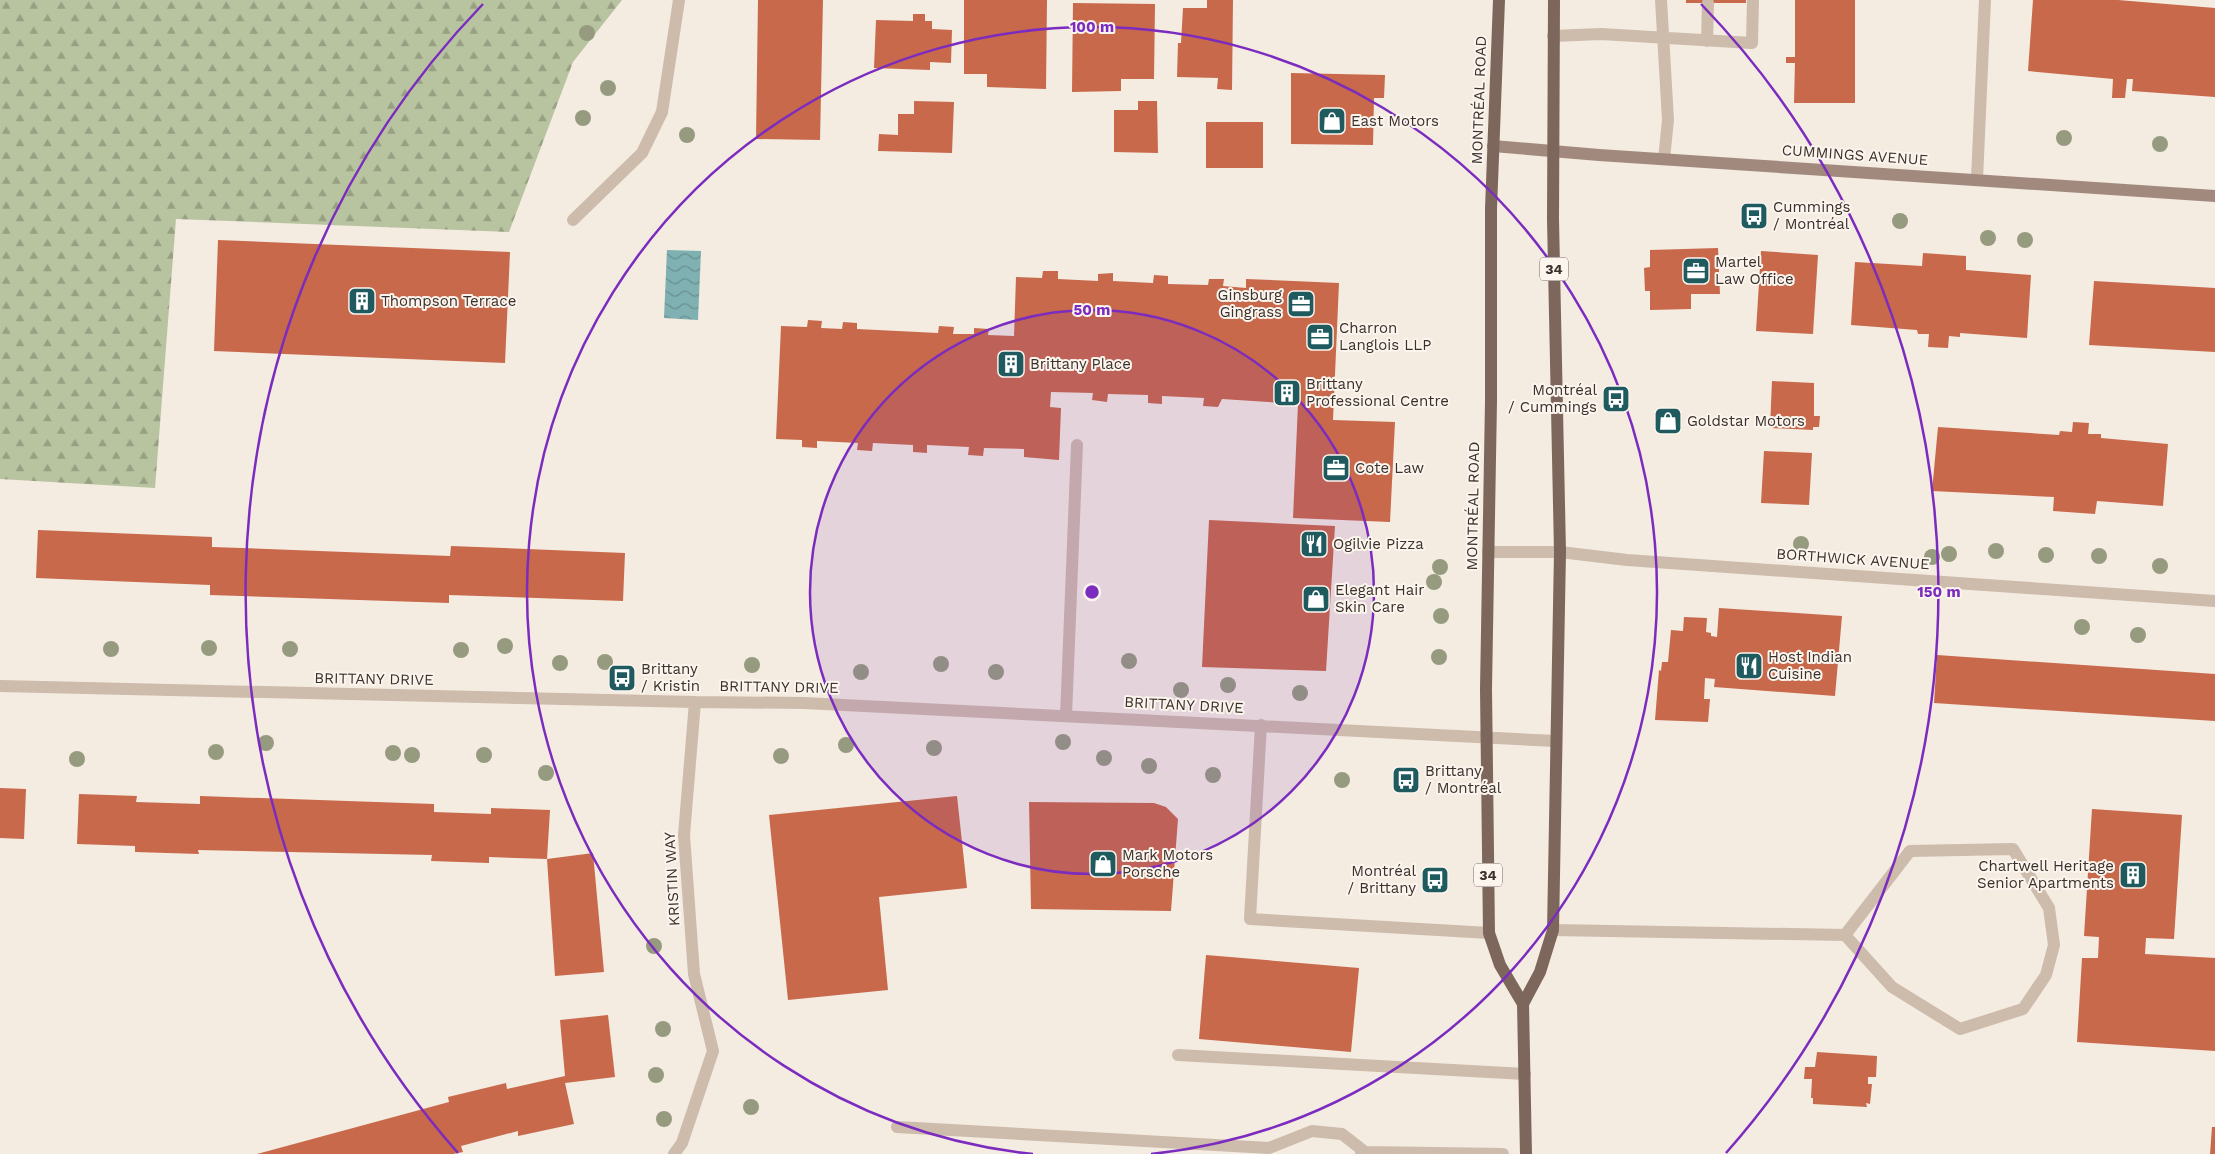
<svg xmlns="http://www.w3.org/2000/svg" width="2215" height="1154" font-family="'Work Sans',sans-serif">
<defs>
<pattern id="forest-firs" width="22" height="20" patternUnits="userSpaceOnUse" patternTransform="scale(1.25)"><rect width="22" height="20" fill="#b8c4a0"/><path d="M5 1l3.5 6h-7zM16 11l3.5 6h-7z" fill="#97a083"/></pattern>
<pattern id="water-waves" width="16" height="10" patternUnits="userSpaceOnUse" patternTransform="scale(1.25)"><rect width="16" height="10" fill="#7fb0b2"/><path d="M0 5q4-4 8 0t8 0" fill="none" stroke="#699091"/></pattern>
</defs>
<rect width="100%" height="100%" fill="#f4ebe1"/>
<!-- forest -->
<path fill="url(#forest-firs)" d="M0 0H622L573 62 509 232 176 219 155 488 0 479Z"/>
<!-- water -->
<path fill="url(#water-waves)" d="M667 250 701 251 698 320 664 318Z"/>
<!-- building -->
<path fill="#c8694b" d="M758 0H823L820 140 756 139Z
M964 0H1047L1046 89 987 87V74H964Z
M1207 0H1233L1232 90 1217 89 1218 78 1177 77 1178 43H1181L1183 8H1207Z
M1686 0H1746V3H1686Z
M1795 0H1855V103H1794L1795 63H1786V57H1795Z
M2033 0H2118L2215 8V97L2132 91 2133 79H2127L2125 98H2112L2113 79 2028 71Z
M1073 3 1155 4 1154 79H1121V91L1072 92Z
M913 14H925V21H932V29L952 30 951 63 930 62V70L874 68 876 20 913 21Z
M1291 73 1385 75 1384 98H1374L1373 145 1291 144Z
M914 101 954 102 952 153 878 151 879 134 898 135V114H914Z
M1138 101H1157L1158 153 1114 152V110H1138Z
M1206 122H1263V168H1206Z
M218 240 510 252 505 363 214 351Z
M1718 248 1720 294H1691V309L1650 310V291H1645L1644 268 1650 267V250Z
M1761 251 1818 255 1813 334 1756 331Z
M1923 253 1966 256V270L2031 275 2027 338 1960 333V337L1949 336 1948 348 1928 347 1929 334H1918L1917 330 1851 325 1855 262 1922 266Z
M1043 271H1058V279L1098 281V274L1113 273V281L1153 283 1154 275 1168 276V284L1208 285 1209 279H1224L1223 286 1246 288V279L1339 283 1333 420 1395 422 1390 522 1293 518 1298 404 1222 399 1218 407 1203 406 1204 398 1162 396V404L1148 403V395L1108 394 1107 402 1092 400 1093 393 1051 392 1050 407 1061 408 1059 460 1024 457V449L984 448 983 456 968 455 969 447 927 445V453L913 452V445L873 443 872 451 857 450 858 443 817 441V448L802 447V440L776 439 781 326 807 327 808 320 822 321 821 328 842 329 843 322 857 323V329L938 333 939 326 954 327 953 334H974V328L989 329 988 335 1014 336 1016 277 1042 278Z
M2094 281 2215 288V352L2089 345Z
M1772 381 1814 383V416H1820L1819 427H1813V430L1770 428Z
M2073 422 2089 423 2088 434H2101V438L2168 444 2163 506 2097 501 2095 514 2053 511 2054 497 1932 491 1938 427 2059 435 2060 431 2072 432Z
M1764 451 1812 453 1809 505 1761 503Z
M1209 520 1335 526 1326 671 1202 667Z
M38 530 212 537V547L241 548 450 556 451 546 625 553 623 601 449 595V603L210 595V585L36 578Z
M1719 608 1842 616 1835 696 1714 687 1715 679 1705 678 1704 699H1710L1708 722 1655 720 1659 670 1661 671 1662 662H1668L1671 630 1683 631 1684 617 1707 618 1706 632 1711 633V636L1717 637Z
M1937 655 2215 674V721L1934 703Z
M0 788 26 789 24 839 0 838Z
M79 794 137 796 136 802 200 804V796L434 804V812L491 814V808L550 810 547 859 593 853 604 972 555 976 547 859 489 857V863L431 861 432 855 198 850 199 854 135 852V846L77 844Z
M957 796 967 888 879 897 888 990 788 1000 769 815Z
M1029 802 1154 803 1166 807 1178 819 1171 911 1031 909Z
M2092 809 2182 815 2174 939 2146 938 2145 954 2215 958V1051L2077 1042 2082 958H2098L2099 937 2084 936Z
M1206 955 1359 968 1351 1052 1199 1039Z
M608 1015 615 1077 565 1083 574 1124 518 1136V1131L461 1146 463 1152 453 1154H257L449 1102 448 1097 506 1083 507 1089 565 1076 560 1020Z
M1817 1052 1877 1056 1876 1077H1868V1084H1872L1870 1104 1866 1103 1867 1107 1813 1104V1098H1811L1812 1079H1804L1805 1067H1815Z
M2212 1127H2215V1154H2210Z"/>
<g fill="none" stroke-linecap="round" stroke-linejoin="round">
<!-- lane -->
<path stroke="#cdbbac" stroke-width="12" d="M1661 0 1668 120 1664 159
M1553 36 1601 34 1752 43 1753 0
M1707 41 1708 3
M1977 179 1985 0
M1066 716 1077 445
M1261 725 1250 919 1489 933
M1553 930 1845 935 1910 851 2013 849 2049 908 2054 945 2046 975 2023 1009 1960 1029 1892 987 1845 935
M1178 1055 1525 1074
M897 1127 1269 1148 1312 1131 1342 1134 1365 1152
M1361 1154 1365 1152 1503 1154"/>
<!-- street -->
<path stroke="#cdbbac" stroke-width="12" d="M573 220 642 153 662 112 679 0
M1488 552H1560L1627 560 2215 601
M0 686 695 702 804 703 1556 741
M674 1154 682 1143 713 1051 694 974 684 835 695 702"/>
<!-- secondary -->
<path stroke="#a18a7d" stroke-width="12" d="M1493 146 1599 155 2215 196"/>
<!-- primary -->
<path stroke="#7d675c" stroke-width="12" d="M1499 0 1491 209V401L1486 689 1489 933 1500 965 1523 1004 1526 1154
M1523 1004 1540 972 1553 930 1560 552 1553 219 1554 0"/>
</g>
<!-- trees -->
<g fill="#969b7f">
<circle cx="587" cy="33" r="8"/>
<circle cx="608" cy="88" r="8"/>
<circle cx="583" cy="118" r="8"/>
<circle cx="687" cy="135" r="8"/>
<circle cx="2064" cy="138" r="8"/>
<circle cx="2160" cy="144" r="8"/>
<circle cx="1900" cy="221" r="8"/>
<circle cx="1988" cy="238" r="8"/>
<circle cx="2025" cy="240" r="8"/>
<circle cx="1801" cy="544" r="8"/>
<circle cx="1996" cy="551" r="8"/>
<circle cx="1949" cy="554" r="8"/>
<circle cx="2046" cy="555" r="8"/>
<circle cx="2099" cy="556" r="8"/>
<circle cx="1932" cy="557" r="8"/>
<circle cx="2160" cy="566" r="8"/>
<circle cx="1440" cy="567" r="8"/>
<circle cx="1434" cy="582" r="8"/>
<circle cx="1441" cy="616" r="8"/>
<circle cx="2082" cy="627" r="8"/>
<circle cx="2138" cy="635" r="8"/>
<circle cx="505" cy="646" r="8"/>
<circle cx="209" cy="648" r="8"/>
<circle cx="111" cy="649" r="8"/>
<circle cx="290" cy="649" r="8"/>
<circle cx="461" cy="650" r="8"/>
<circle cx="1439" cy="657" r="8"/>
<circle cx="1129" cy="661" r="8"/>
<circle cx="605" cy="662" r="8"/>
<circle cx="560" cy="663" r="8"/>
<circle cx="941" cy="664" r="8"/>
<circle cx="752" cy="665" r="8"/>
<circle cx="861" cy="672" r="8"/>
<circle cx="996" cy="672" r="8"/>
<circle cx="1228" cy="685" r="8"/>
<circle cx="1181" cy="690" r="8"/>
<circle cx="1300" cy="693" r="8"/>
<circle cx="1063" cy="742" r="8"/>
<circle cx="266" cy="743" r="8"/>
<circle cx="846" cy="745" r="8"/>
<circle cx="934" cy="748" r="8"/>
<circle cx="216" cy="752" r="8"/>
<circle cx="393" cy="753" r="8"/>
<circle cx="412" cy="755" r="8"/>
<circle cx="484" cy="755" r="8"/>
<circle cx="781" cy="756" r="8"/>
<circle cx="1104" cy="758" r="8"/>
<circle cx="77" cy="759" r="8"/>
<circle cx="1149" cy="766" r="8"/>
<circle cx="546" cy="773" r="8"/>
<circle cx="1213" cy="775" r="8"/>
<circle cx="1342" cy="780" r="8"/>
<circle cx="654" cy="946" r="8"/>
<circle cx="663" cy="1029" r="8"/>
<circle cx="656" cy="1075" r="8"/>
<circle cx="751" cy="1107" r="8"/>
<circle cx="664" cy="1119" r="8"/>
</g>
<!-- distance rings -->
<circle cx="1092" cy="592" r="282" fill="#7b2cbf" fill-opacity=".12"/>
<g fill="none" stroke="#7b2cbf" stroke-width="2.5">
<circle cx="1092" cy="592" r="282"/>
<path d="M1033 1154A565 565 0 1 1 1151 1154"/>
<path d="M458 1153A847 847 0 0 1 483 4M1701 4A847 847 0 0 1 1726 1153"/>
</g>
<!-- icons -->
<defs>
<symbol id="shop-square" viewBox="-11 -11 22 22"><rect x="-9" y="-9" width="18" height="18" rx="4" fill="#1f5a5e" stroke="#fbf5ee"/><path d="M-5-2.5h2.3a2.7 3.5 0 0 1 5.4 0H5L5.5 6h-11ZM-1.5-2.5h3a1.5 2.3 0 0 0-3 0Z" fill="#fff"/></symbol>
<symbol id="bus-square" viewBox="-11 -11 22 22"><rect x="-9" y="-9" width="18" height="18" rx="4" fill="#1f5a5e" stroke="#fbf5ee"/><path d="M-5-6H5V4H4V6H2V4H-2V6H-4V4H-5ZM-3.5-4V0h7V-4ZM-3.5 1.2v1.5H-2V1.2ZM2 1.2v1.5H3.5V1.2Z" fill="#fff"/></symbol>
<symbol id="office-square" viewBox="-11 -11 22 22"><rect x="-9" y="-9" width="18" height="18" rx="4" fill="#1f5a5e" stroke="#fbf5ee"/><path d="M-6-3h4V-5.5h4V-3h4V5H-6ZM-1-4.5V-3h2v-1.5ZM-6 0V1H6V0Z" fill="#fff"/></symbol>
<symbol id="building-square" viewBox="-11 -11 22 22"><rect x="-9" y="-9" width="18" height="18" rx="4" fill="#1f5a5e" stroke="#fbf5ee"/><path d="M-4-6H4V6H1V3H-1V6H-4ZM-2.5-4.3h1.7v1.8h-1.7ZM.8-4.3h1.7v1.8H.8ZM-2.5-1h1.7V.8h-1.7ZM.8-1h1.7V.8H.8Z" fill="#fff"/></symbol>
<symbol id="restaurant-square" viewBox="-11 -11 22 22"><rect x="-9" y="-9" width="18" height="18" rx="4" fill="#1f5a5e" stroke="#fbf5ee"/><path d="M-5-6h1v4h1v-4h1v4h1v-4h1v5L-1.5 .5V6h-2V.5L-5-1ZM5-6V6H3V1.5H1.5Q1.5-4 5-6Z" fill="#fff"/></symbol>
</defs>
<g fill-rule="evenodd">
<use href="#shop-square" x="1316" y="105" width="32" height="32"/>
<use href="#bus-square" x="1738" y="200" width="32" height="32"/>
<use href="#office-square" x="1680" y="255" width="32" height="32"/>
<use href="#building-square" x="346" y="285" width="32" height="32"/>
<use href="#office-square" x="1285" y="288" width="32" height="32"/>
<use href="#office-square" x="1304" y="321" width="32" height="32"/>
<use href="#building-square" x="995" y="348" width="32" height="32"/>
<use href="#building-square" x="1271" y="377" width="32" height="32"/>
<use href="#bus-square" x="1600" y="383" width="32" height="32"/>
<use href="#shop-square" x="1652" y="405" width="32" height="32"/>
<use href="#office-square" x="1320" y="452" width="32" height="32"/>
<use href="#restaurant-square" x="1298" y="528" width="32" height="32"/>
<use href="#shop-square" x="1300" y="583" width="32" height="32"/>
<use href="#restaurant-square" x="1733" y="650" width="32" height="32"/>
<use href="#bus-square" x="606" y="662" width="32" height="32"/>
<use href="#bus-square" x="1390" y="764" width="32" height="32"/>
<use href="#shop-square" x="1087" y="848" width="32" height="32"/>
<use href="#building-square" x="2117" y="859" width="32" height="32"/>
<use href="#bus-square" x="1419" y="864" width="32" height="32"/>
</g>
<g text-anchor="middle" stroke-width="4" stroke-linejoin="round" paint-order="stroke">
<!-- shield labels -->
<g fill="#fbf5ee" stroke="#756b66" stroke-width="1">
<rect x="1540" y="257.5" width="28" height="23" rx="4"/>
<rect x="1474" y="863.5" width="28" height="23" rx="4"/>
</g>
<g font-size="14" font-weight="bold" fill="#3b302b">
<text x="1554" y="274">34</text>
<text x="1488" y="880">34</text>
</g>
<!-- street labels -->
<g font-size="15" fill="#3b302b" stroke="#fbf5ee">
<text transform="translate(1479 100) rotate(-88)" y="5">MONTRÉAL ROAD</text>
<text transform="translate(1855 155) rotate(4)" y="5">CUMMINGS AVENUE</text>
<text transform="translate(1473 506) rotate(-89)" y="5">MONTRÉAL ROAD</text>
<text transform="translate(1853 559) rotate(4)" y="5">BORTHWICK AVENUE</text>
<text transform="translate(374 679) rotate(1)" y="5">BRITTANY DRIVE</text>
<text transform="translate(779 687) rotate(1)" y="5">BRITTANY DRIVE</text>
<text transform="translate(1184 705) rotate(3)" y="5">BRITTANY DRIVE</text>
<text transform="translate(672 879) rotate(-93)" y="5">KRISTIN WAY</text>
</g>
<!-- poi labels -->
<g font-size="15" fill="#3b302b" stroke="#fbf5ee" text-anchor="start">
<text x="1351" y="126">East Motors</text>
<text x="1773" y="212">Cummings<tspan x="1773" dy="17">/ Montréal</tspan></text>
<text x="1715" y="267">Martel<tspan x="1715" dy="17">Law Office</tspan></text>
<text x="1282" y="300" text-anchor="end">Ginsburg<tspan x="1282" dy="17">Gingrass</tspan></text>
<text x="381" y="306">Thompson Terrace</text>
<text x="1339" y="333">Charron<tspan x="1339" dy="17">Langlois LLP</tspan></text>
<text x="1030" y="369">Brittany Place</text>
<text x="1306" y="389">Brittany<tspan x="1306" dy="17">Professional Centre</tspan></text>
<text x="1597" y="395" text-anchor="end">Montréal<tspan x="1597" dy="17">/ Cummings</tspan></text>
<text x="1687" y="426">Goldstar Motors</text>
<text x="1355" y="473">Cote Law</text>
<text x="1333" y="549">Ogilvie Pizza</text>
<text x="1335" y="595">Elegant Hair<tspan x="1335" dy="17">Skin Care</tspan></text>
<text x="1768" y="662">Host Indian<tspan x="1768" dy="17">Cuisine</tspan></text>
<text x="641" y="674">Brittany<tspan x="641" dy="17">/ Kristin</tspan></text>
<text x="1425" y="776">Brittany<tspan x="1425" dy="17">/ Montréal</tspan></text>
<text x="1122" y="860">Mark Motors<tspan x="1122" dy="17">Porsche</tspan></text>
<text x="2114" y="871" text-anchor="end">Chartwell Heritage<tspan x="2114" dy="17">Senior Apartments</tspan></text>
<text x="1416" y="876" text-anchor="end">Montréal<tspan x="1416" dy="17">/ Brittany</tspan></text>
</g>
</g>
<circle cx="1092" cy="592" r="8" fill="#7b2cbf" stroke="#fbf5ee" stroke-width="2.5"/>
<g font-size="15" text-anchor="middle" font-weight="bold" fill="#7b2cbf" stroke="#fbf5ee" stroke-width="4" stroke-linejoin="round" paint-order="stroke">
<text x="1092" y="32">100 m</text>
<text x="1092" y="315">50 m</text>
<text x="1939" y="597">150 m</text>
</g>
</svg>
